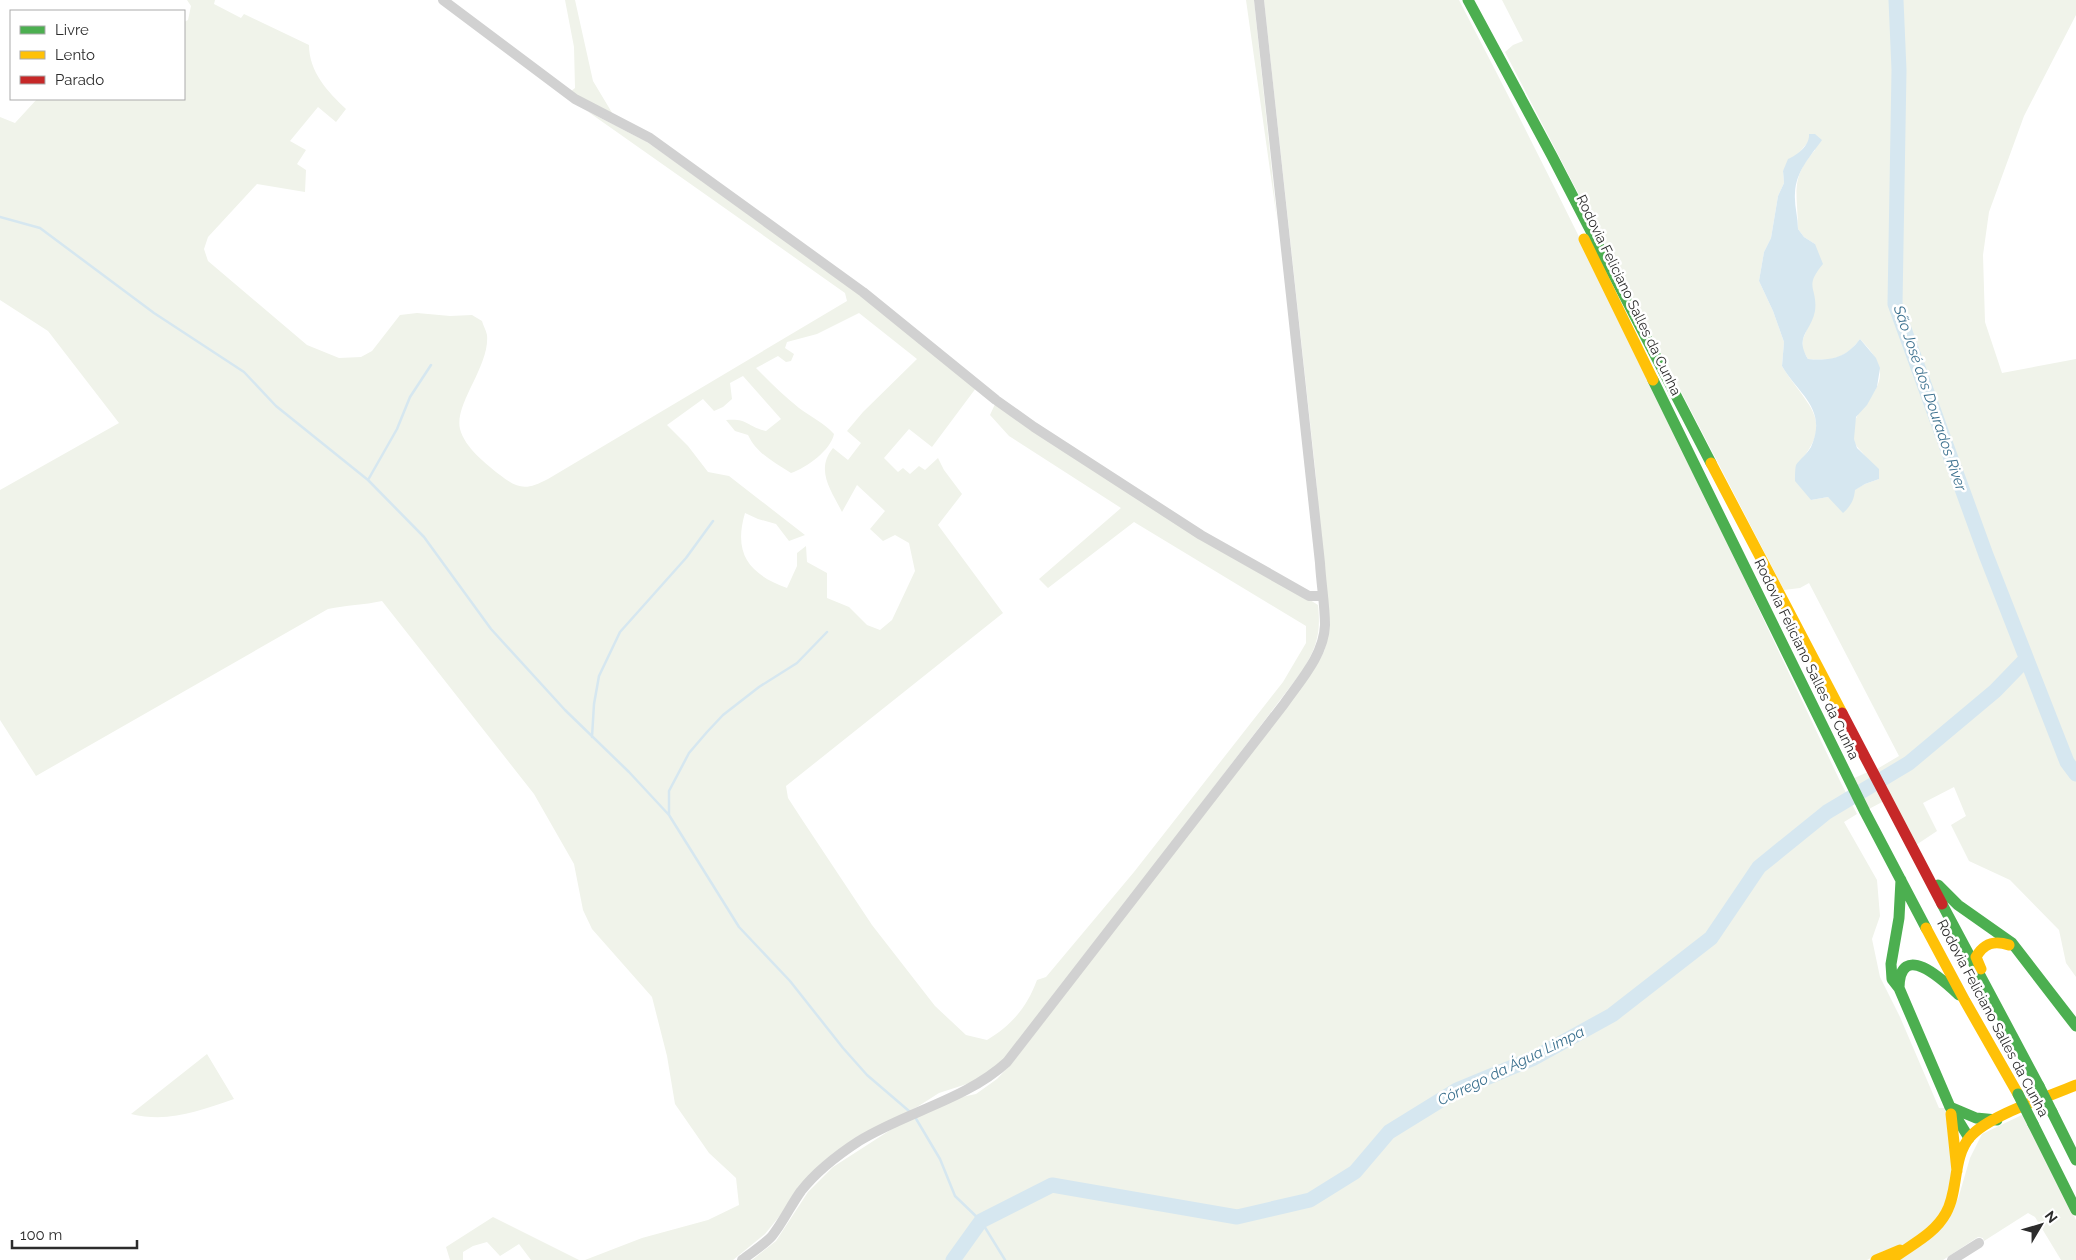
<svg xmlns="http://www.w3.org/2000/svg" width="2076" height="1260" font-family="Raleway,sans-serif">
<rect width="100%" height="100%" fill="#fff"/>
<!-- green -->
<path fill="#f0f3ea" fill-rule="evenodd" d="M187 0H215L214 4 241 18 244 14 309 45C309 72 328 92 346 109L336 122 318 107 290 141 306 150 297 164 306 170 305 192 257 184 208 237 204 249 208 261 307 345 339 358 361 357 372 351 400 315 417 313 450 316 472 315 482 321C483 325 486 330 487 335 490 366 454 404 460 429 465 448 486 464 500 475 519 490 527 490 548 479L847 301 845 293 587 111 647 142 861 294 976 388 932 447 909 429 884 458 898 472 903 468 910 474 919 466 925 470 938 458 944 470 962 494 938 525 1003 613 786 786 788 798 801 818 872 925 935 1006 966 1035 987 1040C1012 1025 1027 1007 1037 980L1046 977 1134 872 1283 682 1306 643V626L1134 522 1048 588 1039 579 1121 508 1009 436 990 415 995 404 1318 605C1321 633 1317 646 1303 670L1005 1061 976 1081 939 1093 917 1107 856 1137 825 1160 765 1234 733 1260H585L642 1238 708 1220 739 1205 736 1178 709 1153 675 1104 667 1056 652 997 592 929 583 910 574 864 534 794 382 601C364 605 346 605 328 609L36 776 0 720V490L119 423 48 331 0 300V117L15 123 37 99H184V22L188 20 191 6ZM859 313 917 359 863 412 847 431 861 443 848 460 833 448C815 470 831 490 842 512L857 485 885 511 870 529 883 541 895 535 909 543 915 571 892 620 880 630 867 625 849 607 827 598V573L807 562 806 546 797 553V566L787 588C749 574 733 554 745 513L758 519 776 524 789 541 805 535 729 476 708 472 688 446 667 425 703 399 714 411 723 407 732 399 730 383 743 376 781 419 766 431C746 426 748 418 726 420L735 431 748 435C757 454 773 461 791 473 806 468 831 450 834 434 824 423 811 417 799 408 784 396 770 382 756 368L778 356 786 362 791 361 794 354 785 348 787 342 817 334Z
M565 0H575L593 81 614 116 570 92 575 88 574 47Z
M1246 0H1254L1277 220Z
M1264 0H1459C1593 257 1716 519 1840 781L1857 814 1844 822 1877 880 1880 916 1872 939 1880 977 1900 1017 1939 1108H1947L1954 1179 1938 1220 1905 1244 1883 1251 1867 1260H752L776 1241 808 1192 833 1167 909 1118 957 1098 976 1094 997 1079 1013 1062 1309 676 1324 652 1328 635 1316 477Z
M1502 0H2076V15L2024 116 1989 212 1983 255 1985 322 2002 373 2076 359V977L2066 963 2059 930 2010 880 1969 861 1951 825 1966 816 1954 787 1923 803 1937 831 1916 845 1877 769 1899 756 1809 583 1800 588 1784 590 1505 52 1513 45 1523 41ZM1810 140 1815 150C1789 179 1798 194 1798 229L1804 237 1815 244 1813 275 1811 285 1814 297 1809 324 1803 339 1802 349 1808 359C1832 361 1845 359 1860 339 1912 391 1845 398 1854 440 1856 448 1861 450 1865 456 1871 463 1875 471 1879 479L1865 484 1834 501 1828 497 1811 500 1796 466C1838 420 1806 406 1782 366L1784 342 1773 311 1759 281 1764 252 1771 238 1778 196 1784 183 1783 171Z
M1868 772 1884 801 1867 810 1852 779Z
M207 1054 234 1099C198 1111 169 1123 131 1114Z
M2024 1114 2076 1220V1260H2061L2035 1217 2028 1213 1984 1241 1983 1238 1978 1237 1943 1260H1900L1958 1199 1970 1158 1982 1134Z
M493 1217 579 1260H531L519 1244 500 1256 487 1242 473 1246 463 1252V1260H450L446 1247Z"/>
<!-- water -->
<path fill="#d6e7f0" d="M1809 134H1815L1822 140C1810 157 1796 171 1795 193 1794 205 1798 217 1798 229L1804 237 1815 244 1823 264C1803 288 1818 287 1815 311 1811 332 1794 336 1808 359 1831 361 1846 358 1860 339L1876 358 1880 368 1877 387 1867 405 1856 417 1854 439 1857 448 1879 469V479L1865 484 1855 490C1854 500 1851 506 1843 513L1828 497 1811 500 1795 481C1795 476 1795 469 1796 465 1800 459 1807 454 1811 447 1828 409 1799 395 1782 366L1784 342 1773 311 1759 281 1764 252 1771 238 1778 196 1784 183 1783 171 1788 159C1798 155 1810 145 1809 134Z"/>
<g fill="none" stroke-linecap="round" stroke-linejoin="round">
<!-- stream -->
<path stroke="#d6e7f0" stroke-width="2.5" d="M0 217 40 228 154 313 244 372 276 406 368 480 424 537 491 629 565 710 629 772 669 815 739 927 790 981 843 1048 867 1075 909 1111
M368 480 397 429 410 397 431 365
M592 737 594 704 599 676 620 632 686 558 713 521
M669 815V791L689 753 707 732 723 715 759 687 797 663 827 632
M915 1117 940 1159 955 1196 981 1221 1005 1260"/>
<!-- river -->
<path stroke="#d6e7f0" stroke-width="15" d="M1896 0 1899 70 1895 304 1986 555 2067 762 2076 774
M953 1260 981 1221 1052 1185 1237 1217 1310 1200 1355 1172 1389 1132 1457 1090 1534 1058 1612 1015 1711 938 1759 867 1827 812 1909 763 1995 691 2026 659"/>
<!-- street -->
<path stroke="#d1d1d1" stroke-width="10" d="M443 0 575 99 650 138 863 292 996 400 1034 427 1201 535 1309 596H1322
M742 1260C752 1252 764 1245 772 1236 783 1222 791 1205 801 1191 816 1172 839 1154 859 1141 906 1112 967 1099 1007 1062L1284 704C1300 681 1324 655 1325 625 1325 605 1321 583 1320 563L1259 0
M1952 1260 1979 1243"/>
<!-- fast -->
<path stroke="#4caf50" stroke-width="11" d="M1468 0 1552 156 1711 463
M1653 380 1865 812 1926 928
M1901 880 1899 918 1891 964 1892 979 1899 988 1950 1107 1969 1138
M1938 885 1958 905 2012 943 2076 1026
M1942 904 2039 1086
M1899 988C1900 939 1944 981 1959 995
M1950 1107 1976 1118 1997 1120
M2052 1112 2076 1160
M2033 1124 2076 1210"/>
<!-- slow -->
<path stroke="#ffc107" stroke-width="11" d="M1584 239 1653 380
M1711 463 1842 713
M1926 928 1965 1001 2018 1094
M1981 969 1976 957C1984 943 1994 940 2009 945
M1951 1114 1957 1171
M1876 1260 1900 1250
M1891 1260C1910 1245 1934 1235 1946 1213 1959 1190 1952 1158 1970 1137 1989 1115 2048 1097 2076 1085"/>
<!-- jam -->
<path stroke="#c62828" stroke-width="11" d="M1842 713 1942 904"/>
<!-- fast-bridge -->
<path stroke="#4caf50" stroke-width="11" d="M2039 1086 2052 1112
M2018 1094 2033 1124"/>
</g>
<g text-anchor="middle" stroke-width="5" stroke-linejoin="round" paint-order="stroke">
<!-- street labels -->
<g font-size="14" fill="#2c2c2c" stroke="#fff">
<text transform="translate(1629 295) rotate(64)" y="5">Rodovia Feliciano Salles da Cunha</text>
<text transform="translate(1807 659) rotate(64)" y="5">Rodovia Feliciano Salles da Cunha</text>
<text transform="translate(1993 1018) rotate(62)" y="5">Rodovia Feliciano Salles da Cunha</text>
</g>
<!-- water labels -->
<g font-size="15" font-style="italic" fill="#3b708e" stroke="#fff">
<text transform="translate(1930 398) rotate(71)" y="5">São José dos Dourados River</text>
<text transform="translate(1511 1066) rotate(-26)" y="5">Córrego da Água Limpa</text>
</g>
</g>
<!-- legend -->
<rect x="10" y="10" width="175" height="90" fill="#ffffff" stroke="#ababab"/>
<rect x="20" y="26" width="25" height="8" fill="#4caf50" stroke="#ababab"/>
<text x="55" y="35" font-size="15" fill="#2c2c2c">Livre</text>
<rect x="20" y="51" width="25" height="8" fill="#ffc107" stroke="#ababab"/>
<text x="55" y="60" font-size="15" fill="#2c2c2c">Lento</text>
<rect x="20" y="76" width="25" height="8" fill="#c62828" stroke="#ababab"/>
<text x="55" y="85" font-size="15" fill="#2c2c2c">Parado</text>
<!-- north arrow -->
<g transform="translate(2041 1225) rotate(52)" stroke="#ffffff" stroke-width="4" paint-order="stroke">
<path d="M0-4L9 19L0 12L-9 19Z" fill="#2c2c2c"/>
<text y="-8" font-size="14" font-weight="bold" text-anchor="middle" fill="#2c2c2c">N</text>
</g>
<!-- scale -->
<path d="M12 1240v8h125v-8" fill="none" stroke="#2c2c2c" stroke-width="2.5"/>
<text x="20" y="1240" font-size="15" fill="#2c2c2c" stroke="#ffffff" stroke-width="4" paint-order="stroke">100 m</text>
</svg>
